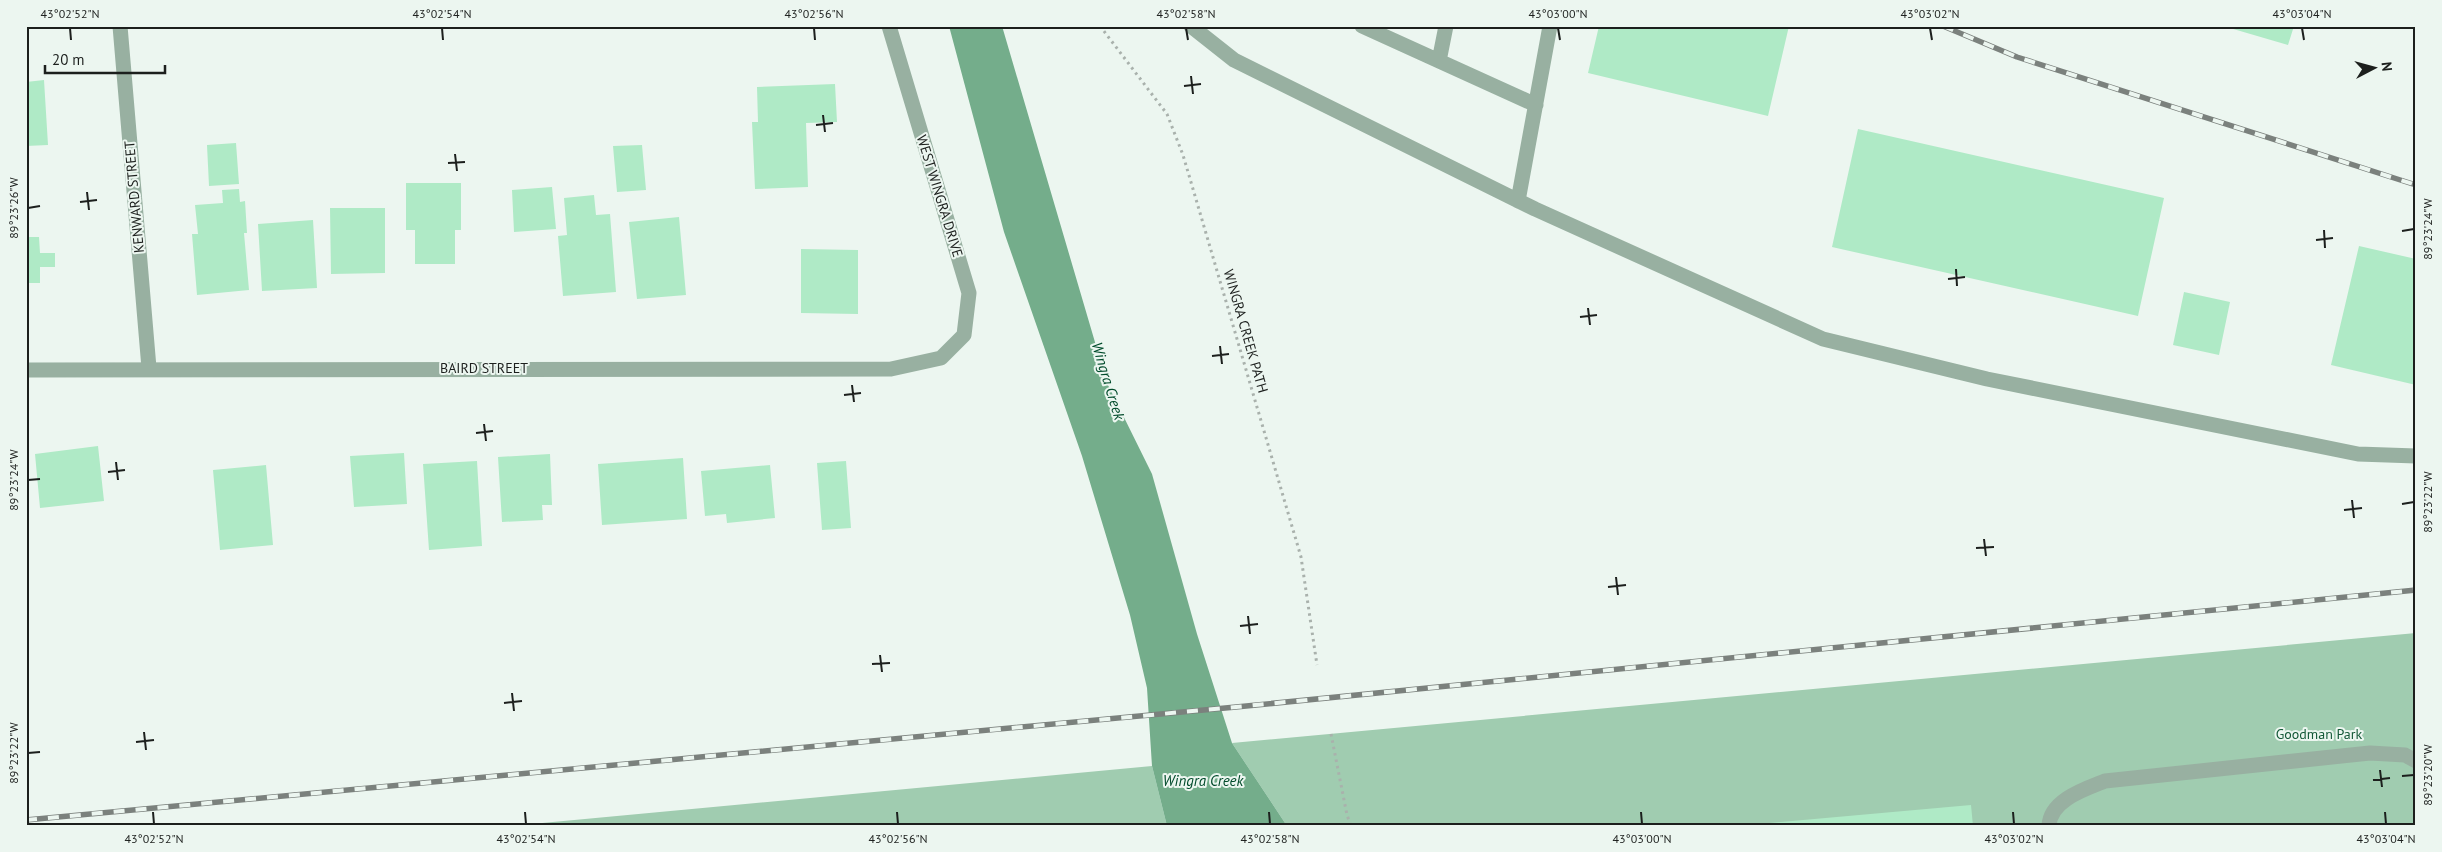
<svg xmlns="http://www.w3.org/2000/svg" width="2442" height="852" font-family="'PT Sans',sans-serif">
<rect width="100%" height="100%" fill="#ecf6f0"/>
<!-- green -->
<path fill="#a0ccb0" d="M2416 633V826H1287L1232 743Z
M1152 766 1167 826H510Z"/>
<!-- water -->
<path fill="#74ad8b" d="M949 26H1002L1107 383 1152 474 1197 634 1232 743 1287 826H1167L1152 766 1147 688 1130 615 1082 456 1004 232Z"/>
<!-- building -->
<path fill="#afeac6" d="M1599 26H1789L1768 116 1588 73Z
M2223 26H2294L2288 45Z
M44 80 48 145 26 146V82Z
M835 84 837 122 806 123 808 187 755 189 752 122H758L757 87Z
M1858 129 2164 198 2138 316 1832 247Z
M236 143 239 184 209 186 207 145Z
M642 145 646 190 617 192 613 146Z
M406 183H461V230H455V264H415V230H406Z
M552 187 556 229 514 232 512 190Z
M239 189 240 202 245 201 247 233H244L249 290 197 295 192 234H198L195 205 223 203 222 190Z
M594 195 596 215 610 214 616 292 563 296 558 236 567 235 564 198Z
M330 208H385V273L331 274Z
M679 217 686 295 637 299 629 222Z
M313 220 317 288 262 291 258 224Z
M26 237H39L40 253H55V267H40V283H26Z
M2359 246 2416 259V385L2331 365Z
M801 249 858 250V314L801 313Z
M2184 292 2230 302 2219 355 2173 345Z
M98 446 104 501 40 508 35 454Z
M404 453 407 504 354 507 350 456Z
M550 454 552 505H542L543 520 502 522 498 457Z
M683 458 687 519 602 525 598 464Z
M477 461 482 546 429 550 423 464Z
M846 461 851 528 822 530 817 463Z
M266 465 273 545 220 550 213 470Z
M770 465 775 518 727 523 726 514 705 516 701 471Z
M1971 805 1973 826H1759V824Z"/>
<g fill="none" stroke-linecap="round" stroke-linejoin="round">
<!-- path -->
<path stroke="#a9b1ac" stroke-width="3" stroke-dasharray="2.5 4" stroke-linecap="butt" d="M1100 26 1167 114 1183 155 1301 557 1317 665
M1331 734 1347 815 1351 826"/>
<!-- service -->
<path stroke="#98b0a1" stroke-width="15" d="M1191 26 1234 60 1535 209 1823 339 1987 379 2358 454 2416 456
M1362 26 1536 105
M1439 61 1446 26
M1518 201 1550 26
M2049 826C2050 800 2085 789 2105 781L2370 753 2405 755 2416 761"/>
<!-- minor -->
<path stroke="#98b0a1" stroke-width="15" d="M120 26 149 368
M26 370 891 369 941 358 964 335 969 293 889 26"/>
<defs>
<path id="rail" d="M1943 26 2017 57 2416 185
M26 820 1236 707 2416 590"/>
</defs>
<!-- rail casing -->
<use href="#rail" stroke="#7b817d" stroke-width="5.5"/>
<!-- rail -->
<use href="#rail" stroke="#ecf6f0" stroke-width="4" stroke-dasharray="11" stroke-linecap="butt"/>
</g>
<!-- ticks -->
<path fill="none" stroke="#1c1f1d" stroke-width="2" d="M70 28 71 40M442 28 443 40M814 28 815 40M1186 28 1188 40M1558 28 1560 40M1930 28 1932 40M2302 28 2304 40M1191 76 1193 94M1184 86 1201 84M823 115 825 132M816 125 833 123M455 154 457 171M448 163 465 162M87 192 89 210M80 202 97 200M28 208 40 206M2324 230 2325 248M2402 231 2414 229M2316 240 2333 238M1956 269 1957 286M1948 279 1965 277M1588 308 1590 325M1580 317 1597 315M1220 346 1222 364M1212 356 1229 354M852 385 854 402M844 395 861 393M484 424 486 441M476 433 493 431M116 462 118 480M108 472 125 470M28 480 40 479M2352 500 2354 518M2402 504 2414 502M2344 510 2362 508M1984 539 1986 556M1976 548 1994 547M1616 577 1618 595M1608 587 1626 585M1248 616 1250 634M1240 626 1258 624M880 655 882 672M872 664 890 663M512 693 514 711M504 703 522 701M144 732 146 750M136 742 154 740M28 753 40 752M2380 770 2382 787M2402 776 2414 775M2373 780 2390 778M153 812 154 824M525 812 526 824M897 812 898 824M1269 812 1270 824M1641 812 1642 824M2013 812 2014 824M2385 812 2386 824"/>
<g text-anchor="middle" stroke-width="4" stroke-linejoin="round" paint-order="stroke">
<!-- street labels -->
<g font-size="14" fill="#1c1f1d" stroke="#ecf6f0">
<text transform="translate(940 196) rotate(73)" y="5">WEST WINGRA DRIVE</text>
<text transform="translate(134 197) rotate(-95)" y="5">KENWARD STREET</text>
<text transform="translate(1246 331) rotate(74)" y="5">WINGRA CREEK PATH</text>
<text x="484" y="373">BAIRD STREET</text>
</g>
<!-- park labels -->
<g font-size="14" fill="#135837" stroke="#ecf6f0">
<text x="2319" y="739">Goodman Park</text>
</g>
<!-- water labels -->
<g font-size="15" font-style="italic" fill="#004b2b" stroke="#ecf6f0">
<text transform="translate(1108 381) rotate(73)" y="5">Wingra Creek</text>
<text x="1203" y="786">Wingra Creek</text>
</g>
</g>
<!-- border -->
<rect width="2442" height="852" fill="none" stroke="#ecf6f0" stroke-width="55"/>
<!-- north arrow -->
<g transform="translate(2374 68) rotate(84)" stroke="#ecf6f0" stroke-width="4" paint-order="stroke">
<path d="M0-4L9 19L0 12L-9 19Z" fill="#1c1f1d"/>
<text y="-8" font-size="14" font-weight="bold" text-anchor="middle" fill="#1c1f1d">N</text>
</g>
<!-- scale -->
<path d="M45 65v8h120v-8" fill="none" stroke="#1c1f1d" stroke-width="2.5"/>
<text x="52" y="65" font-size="15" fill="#1c1f1d" stroke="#ecf6f0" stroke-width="4" paint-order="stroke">20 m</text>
<rect x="28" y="28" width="2386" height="796" fill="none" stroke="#1c1f1d" stroke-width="2"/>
<g font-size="12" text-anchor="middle" fill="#1c1f1d">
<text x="70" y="18">43°02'52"N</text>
<text x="442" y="18">43°02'54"N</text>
<text x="814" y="18">43°02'56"N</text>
<text x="1186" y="18">43°02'58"N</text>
<text x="1558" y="18">43°03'00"N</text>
<text x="1930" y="18">43°03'02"N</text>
<text x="2302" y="18">43°03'04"N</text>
<text transform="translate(14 208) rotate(-90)" y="4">89°23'26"W</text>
<text transform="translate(2428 229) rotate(-90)" y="4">89°23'24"W</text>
<text transform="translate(14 480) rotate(-90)" y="4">89°23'24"W</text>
<text transform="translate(2428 502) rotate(-90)" y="4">89°23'22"W</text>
<text transform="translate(14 753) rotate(-90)" y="4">89°23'22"W</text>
<text transform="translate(2428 775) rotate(-90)" y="4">89°23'20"W</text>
<text x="154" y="843">43°02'52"N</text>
<text x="526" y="843">43°02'54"N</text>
<text x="898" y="843">43°02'56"N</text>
<text x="1270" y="843">43°02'58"N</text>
<text x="1642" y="843">43°03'00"N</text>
<text x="2014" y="843">43°03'02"N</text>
<text x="2386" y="843">43°03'04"N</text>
</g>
</svg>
